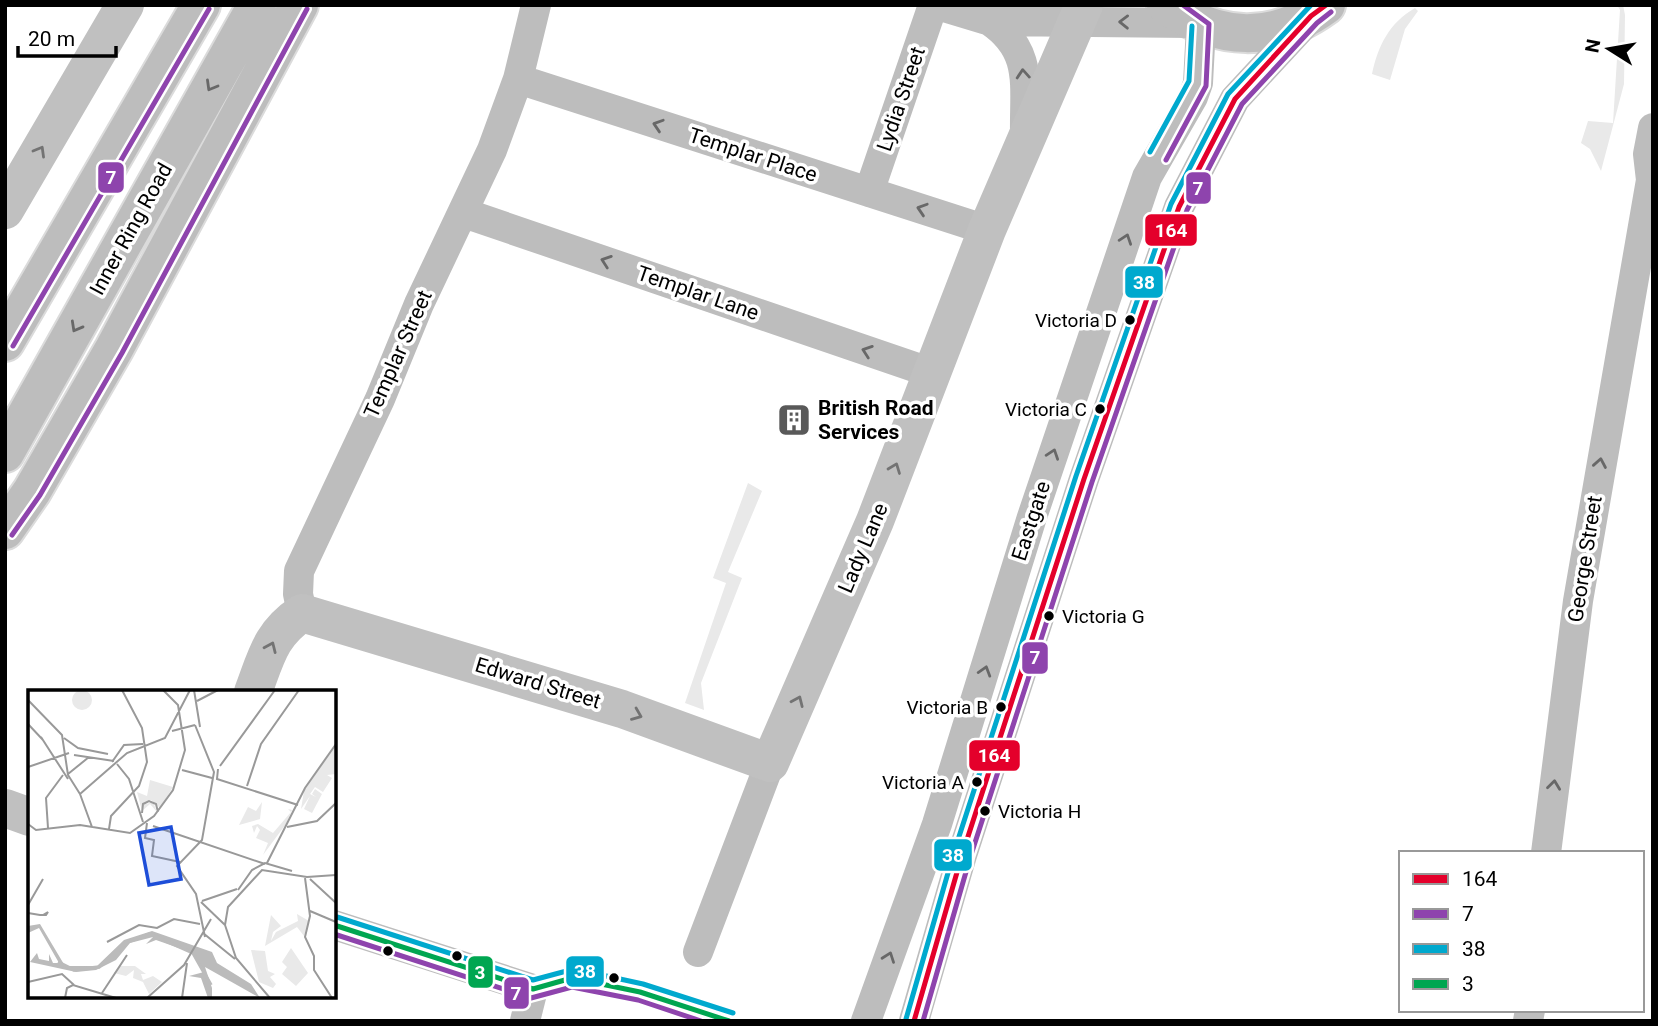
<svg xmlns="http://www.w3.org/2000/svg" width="1658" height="1026" font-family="Roboto,sans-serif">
<rect width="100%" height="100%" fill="#fff"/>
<!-- green -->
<path fill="#e9e9e9" d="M1617 5H1623L1625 15 1624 84 1601 171 1590 149 1581 143 1588 121 1613 123 1620 10Z
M1415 8 1418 11 1405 29 1390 80 1372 74C1378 46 1389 23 1415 8Z
M748 483 762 491 728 572 742 578 701 683 704 710 685 703 726 583 713 578Z"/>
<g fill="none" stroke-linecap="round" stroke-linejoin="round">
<defs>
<path id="highway" d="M1166 5C1219 41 1273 44 1326 5
M5 342 201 5
M5 453 257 5
M5 530 32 491 114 349 299 5"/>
</defs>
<!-- highway casing -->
<use href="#highway" stroke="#dbdbdb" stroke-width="42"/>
<!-- street -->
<path stroke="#bdbdbd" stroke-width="30" d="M937 5 990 21 1192 23
M990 21C1034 51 1024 86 1025 134
M518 79 987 230
M869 192 933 5
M464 213 932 373
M302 613 298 594 299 571 380 399 419 304 492 150 518 79 536 5
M1546 853 1578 601 1651 180 1648 154 1653 128
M334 925 533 989 525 1021
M698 952 770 763
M866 1021 937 824 1032 517 1147 177 1193 97 1198 83 1201 26
M914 1021 962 855 1084 479 1179 207 1235 99 1309 19
M1528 1021 1530 1010"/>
<!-- secondary -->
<path stroke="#c0c0c0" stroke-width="38" d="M5 210 125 5
M253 692C266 658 270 634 302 613L622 709 770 763 875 521 987 230 1084 5
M5 808 30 817"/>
<!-- highway -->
<use href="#highway" stroke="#bdbdbd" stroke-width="38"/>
<defs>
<path id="bus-1" d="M914 1021 962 855 1084 479 1179 207 1235 99 1311 16 1326 5"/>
<path id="bus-2" d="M1166 160 1206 86 1209 24 1183 5
M13 346 209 9
M12 535 40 495 122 353 307 9
M334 934 531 998 572 987 638 1000 701 1021
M923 1021 970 858 1092 482 1187 210 1242 104 1317 23 1331 12"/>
<path id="bus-3" d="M1150 152 1189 81 1192 26
M337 917 533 980 574 969 643 984 733 1013
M906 1019 954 852 1076 476 1171 204 1228 94 1311 5"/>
<path id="bus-4" d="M334 925 533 989 572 978 640 992 729 1021"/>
</defs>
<!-- bus-1 casing -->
<use href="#bus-1" stroke="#fff" stroke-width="10"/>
<!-- bus-2 casing -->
<use href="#bus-2" stroke="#fff" stroke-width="10"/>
<!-- bus-3 casing -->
<use href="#bus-3" stroke="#fff" stroke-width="10"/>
<!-- bus-4 casing -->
<use href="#bus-4" stroke="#fff" stroke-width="10"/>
<!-- bus-1 -->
<use href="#bus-1" stroke="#e4002b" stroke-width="5"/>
<!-- bus-2 -->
<use href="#bus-2" stroke="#8e44ad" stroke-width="5"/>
<!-- bus-3 -->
<use href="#bus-3" stroke="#00a9ce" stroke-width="5"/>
<!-- bus-4 -->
<use href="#bus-4" stroke="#00a651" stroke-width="5"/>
</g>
<!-- one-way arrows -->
<defs><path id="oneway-chevron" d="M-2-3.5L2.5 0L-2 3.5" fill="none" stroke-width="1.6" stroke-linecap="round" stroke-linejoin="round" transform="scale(1.75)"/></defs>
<g stroke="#686868">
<use href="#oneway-chevron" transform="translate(1124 22) rotate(-179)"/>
<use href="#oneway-chevron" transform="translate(1023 74) rotate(-94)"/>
<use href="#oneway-chevron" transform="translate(211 86) rotate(120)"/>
<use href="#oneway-chevron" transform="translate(658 125) rotate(-162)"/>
<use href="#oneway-chevron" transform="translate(922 209) rotate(-162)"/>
<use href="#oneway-chevron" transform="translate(1126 239) rotate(-71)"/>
<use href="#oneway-chevron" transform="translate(606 261) rotate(-161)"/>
<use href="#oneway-chevron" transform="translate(76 327) rotate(119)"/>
<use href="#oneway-chevron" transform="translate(867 351) rotate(-161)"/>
<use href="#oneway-chevron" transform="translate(1053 454) rotate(-71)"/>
<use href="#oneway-chevron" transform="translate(1600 463) rotate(-80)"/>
<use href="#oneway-chevron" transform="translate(985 671) rotate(-73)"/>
<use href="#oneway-chevron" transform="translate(1554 785) rotate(-83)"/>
<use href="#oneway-chevron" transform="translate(889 957) rotate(-70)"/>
</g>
<g stroke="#737373">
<use href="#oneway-chevron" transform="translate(40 151) rotate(-60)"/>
<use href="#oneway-chevron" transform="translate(895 468) rotate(-69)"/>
<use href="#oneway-chevron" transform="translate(271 647) rotate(-66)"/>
<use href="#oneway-chevron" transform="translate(798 701) rotate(-66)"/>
<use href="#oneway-chevron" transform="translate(637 715) rotate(22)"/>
</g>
<!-- icons -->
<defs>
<symbol id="building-square" viewBox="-11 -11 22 22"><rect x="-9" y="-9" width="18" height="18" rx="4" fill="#595959" stroke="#fff"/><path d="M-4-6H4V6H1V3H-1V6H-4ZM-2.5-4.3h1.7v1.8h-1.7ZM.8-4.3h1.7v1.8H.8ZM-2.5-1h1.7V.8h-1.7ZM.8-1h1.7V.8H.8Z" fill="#fff"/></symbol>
</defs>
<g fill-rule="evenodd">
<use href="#building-square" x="775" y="401" width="38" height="38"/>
</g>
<!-- markers -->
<g fill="#000" stroke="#fff" stroke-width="2.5">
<circle cx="1130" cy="320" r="6"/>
<circle cx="1100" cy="409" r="6"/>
<circle cx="1049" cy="616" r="6"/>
<circle cx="1001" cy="707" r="6"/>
<circle cx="977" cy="782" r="6"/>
<circle cx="985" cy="811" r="6"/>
<circle cx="388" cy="951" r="6"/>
<circle cx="457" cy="956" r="6"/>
<circle cx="614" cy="978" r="6"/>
</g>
<g text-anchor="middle" stroke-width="7" stroke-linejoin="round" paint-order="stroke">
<!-- bus labels -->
<g font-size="19" fill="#000" stroke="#fff" text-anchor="end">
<text x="1117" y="327">Victoria D</text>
<text x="1087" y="416">Victoria C</text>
<text x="1062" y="623" text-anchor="start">Victoria G</text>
<text x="988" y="714">Victoria B</text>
<text x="964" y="789">Victoria A</text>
<text x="998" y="818" text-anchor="start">Victoria H</text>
</g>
<!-- street labels -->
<g font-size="21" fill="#000" stroke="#fff">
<text transform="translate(901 99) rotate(-71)" y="7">Lydia Street</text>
<text transform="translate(753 155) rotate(18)" y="7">Templar Place</text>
<text transform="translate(131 229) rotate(-61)" y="7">Inner Ring Road</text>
<text transform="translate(698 293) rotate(19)" y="7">Templar Lane</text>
<text transform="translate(398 354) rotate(-66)" y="7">Templar Street</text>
<text transform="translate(1031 521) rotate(-72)" y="7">Eastgate</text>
<text transform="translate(863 548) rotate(-67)" y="7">Lady Lane</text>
<text transform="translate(1585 559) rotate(-81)" y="7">George Street</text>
<text transform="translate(538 683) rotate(17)" y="7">Edward Street</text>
</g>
<!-- poi labels -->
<g font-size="21" font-weight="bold" fill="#000" stroke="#fff" text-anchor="start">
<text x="818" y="415">British Road<tspan x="818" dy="24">Services</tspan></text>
</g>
</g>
<!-- overview -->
<g transform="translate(28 690)">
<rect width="308" height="308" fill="#fff"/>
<path d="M44 10a10 10 0 1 1 20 0a10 10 0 1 1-20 0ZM308 55V84L299 85 304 88 295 102 287 97 282 104 288 107 284 104 287 99 294 104 284 123 276 119 282 106 273 119 276 101ZM122 90 145 97 132 118 123 110 117 112 114 115 125 112 129 122 122 114 114 121 109 102 119 106ZM234 112 232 129 211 135 220 117 228 121ZM260 119 264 120 258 134 235 165 240 153 228 148 232 140 229 136 226 143 224 136 230 134 245 143 263 122ZM269 224 281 231 276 246 269 237 237 256 243 225 253 236 245 242 243 251 248 242 270 231ZM263 258 280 283 268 296 254 284 259 277 254 272ZM223 260 237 261 240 281 247 284 242 287 248 294 245 298 231 292ZM92 276H107L118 284H113L115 290 125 286 134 292 121 304 115 292 105 288 106 280 98 286 86 283Z" fill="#e9e9e9"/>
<path d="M12 234 37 276H69L96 250 124 241 184 262 189 273 223 294 232 308 177 277 184 298V308H180L173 288 161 286 176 282 165 263 128 250 118 254 125 247 102 253 88 270 68 280 48 282 2 272 9 263 11 269 21 271V264L25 273H31L11 238 0 243V236Z" fill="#bbb"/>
<path fill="none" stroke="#bbb" stroke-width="3.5" d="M30 272 46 280 71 277 99 252 122 244 165 263 183 295"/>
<path fill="none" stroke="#999" stroke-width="2" d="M166 0 172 37M0 10 34 45 40 85 52 104 99 63 137 48 162 0M169 11 190 0M0 34 15 50M167 35 186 82 174 150 149 176 168 204 177 247M144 41 167 35M13 47 40 89M36 48 50 58 80 64M46 65 86 71M84 72 96 55 115 54M89 74 101 89 115 132M192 76 247 0M0 77 41 63M190 79 189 89 270 115M154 80 184 88M40 84 61 67M219 96 233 54 271 0M52 104 64 137M114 123 115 114 121 111 128 114 130 122M119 133 117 148 126 150 124 166 152 172M0 134 8 140 52 135 102 143 126 126 145 100 157 60 150 15 135 0M125 136 237 174M259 137 289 131 308 113M20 138 18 108 35 85M81 139 83 126 111 96 119 72 114 38 94 0M239 173 277 98 308 54M277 188 282 226 277 247 286 266V280L304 308M282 189 308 213M210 200 224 180 237 173 264 181M174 211 209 199M173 212 197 235M0 215 15 189M282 221 308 232M0 223 12 225H18L20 222 15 225M175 243 207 269M79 252 111 235 129 238 146 229 172 234M0 292 34 284 46 295M74 303 99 265M37 308 39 298 45 295 88 308M119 308 156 275 183 229M154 308 159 273M242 308 208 268 197 235 200 217 234 180 279 187 308 185"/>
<path fill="#1d4ed8" fill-opacity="0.15" stroke="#1d4ed8" stroke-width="3.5" d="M143 137 153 189 121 195 111 143Z"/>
<rect width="308" height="308" fill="none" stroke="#000" stroke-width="3.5"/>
</g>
<g stroke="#fff" stroke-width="2.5">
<rect x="97" y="161" width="28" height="33" rx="7" fill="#8e44ad"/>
<rect x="1185" y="171" width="27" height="34" rx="7" fill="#8e44ad"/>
<rect x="1144" y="213" width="54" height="34" rx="7" fill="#e4002b"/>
<rect x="1124" y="265" width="40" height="34" rx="7" fill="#00a9ce"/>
<rect x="1021" y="641" width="28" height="34" rx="7" fill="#8e44ad"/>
<rect x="968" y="739" width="53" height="33" rx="7" fill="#e4002b"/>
<rect x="933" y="838" width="40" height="34" rx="7" fill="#00a9ce"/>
<rect x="565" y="955" width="40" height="33" rx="7" fill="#00a9ce"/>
<rect x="467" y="955" width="27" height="34" rx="7" fill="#00a651"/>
<rect x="503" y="976" width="27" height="34" rx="7" fill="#8e44ad"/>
</g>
<g font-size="19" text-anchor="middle" font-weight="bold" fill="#fff">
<text x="111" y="184">7</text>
<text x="1198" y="195">7</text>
<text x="1171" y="237">164</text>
<text x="1144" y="289">38</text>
<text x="1035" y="664">7</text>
<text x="994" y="762">164</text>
<text x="953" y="862">38</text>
<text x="585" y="978">38</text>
<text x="480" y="979">3</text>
<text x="516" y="1000">7</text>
</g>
<!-- border -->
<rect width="1658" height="1026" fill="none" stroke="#000000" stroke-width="14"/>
<!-- legend -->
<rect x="1399" y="851" width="245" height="161" fill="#ffffff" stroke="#999999" stroke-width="2"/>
<rect x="1413" y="874" width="35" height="10" fill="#e4002b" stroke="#999999" stroke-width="2"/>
<text x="1462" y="886" font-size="21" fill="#000000">164</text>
<rect x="1413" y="909" width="35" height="10" fill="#8e44ad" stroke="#999999" stroke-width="2"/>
<text x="1462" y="921" font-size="21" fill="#000000">7</text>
<rect x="1413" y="944" width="35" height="10" fill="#00a9ce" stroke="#999999" stroke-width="2"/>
<text x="1462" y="956" font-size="21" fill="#000000">38</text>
<rect x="1413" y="979" width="35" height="10" fill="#00a651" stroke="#999999" stroke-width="2"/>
<text x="1462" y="991" font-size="21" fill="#000000">3</text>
<!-- north arrow -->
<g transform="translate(1609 49) rotate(281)" stroke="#ffffff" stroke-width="5" paint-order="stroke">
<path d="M0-5L12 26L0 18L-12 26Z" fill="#000000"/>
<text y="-10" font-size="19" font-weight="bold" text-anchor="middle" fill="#000000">N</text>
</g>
<!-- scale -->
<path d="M18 46v10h98v-10" fill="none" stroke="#000000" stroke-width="3.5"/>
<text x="28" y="46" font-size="21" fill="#000000" stroke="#ffffff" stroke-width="5" paint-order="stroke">20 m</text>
</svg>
